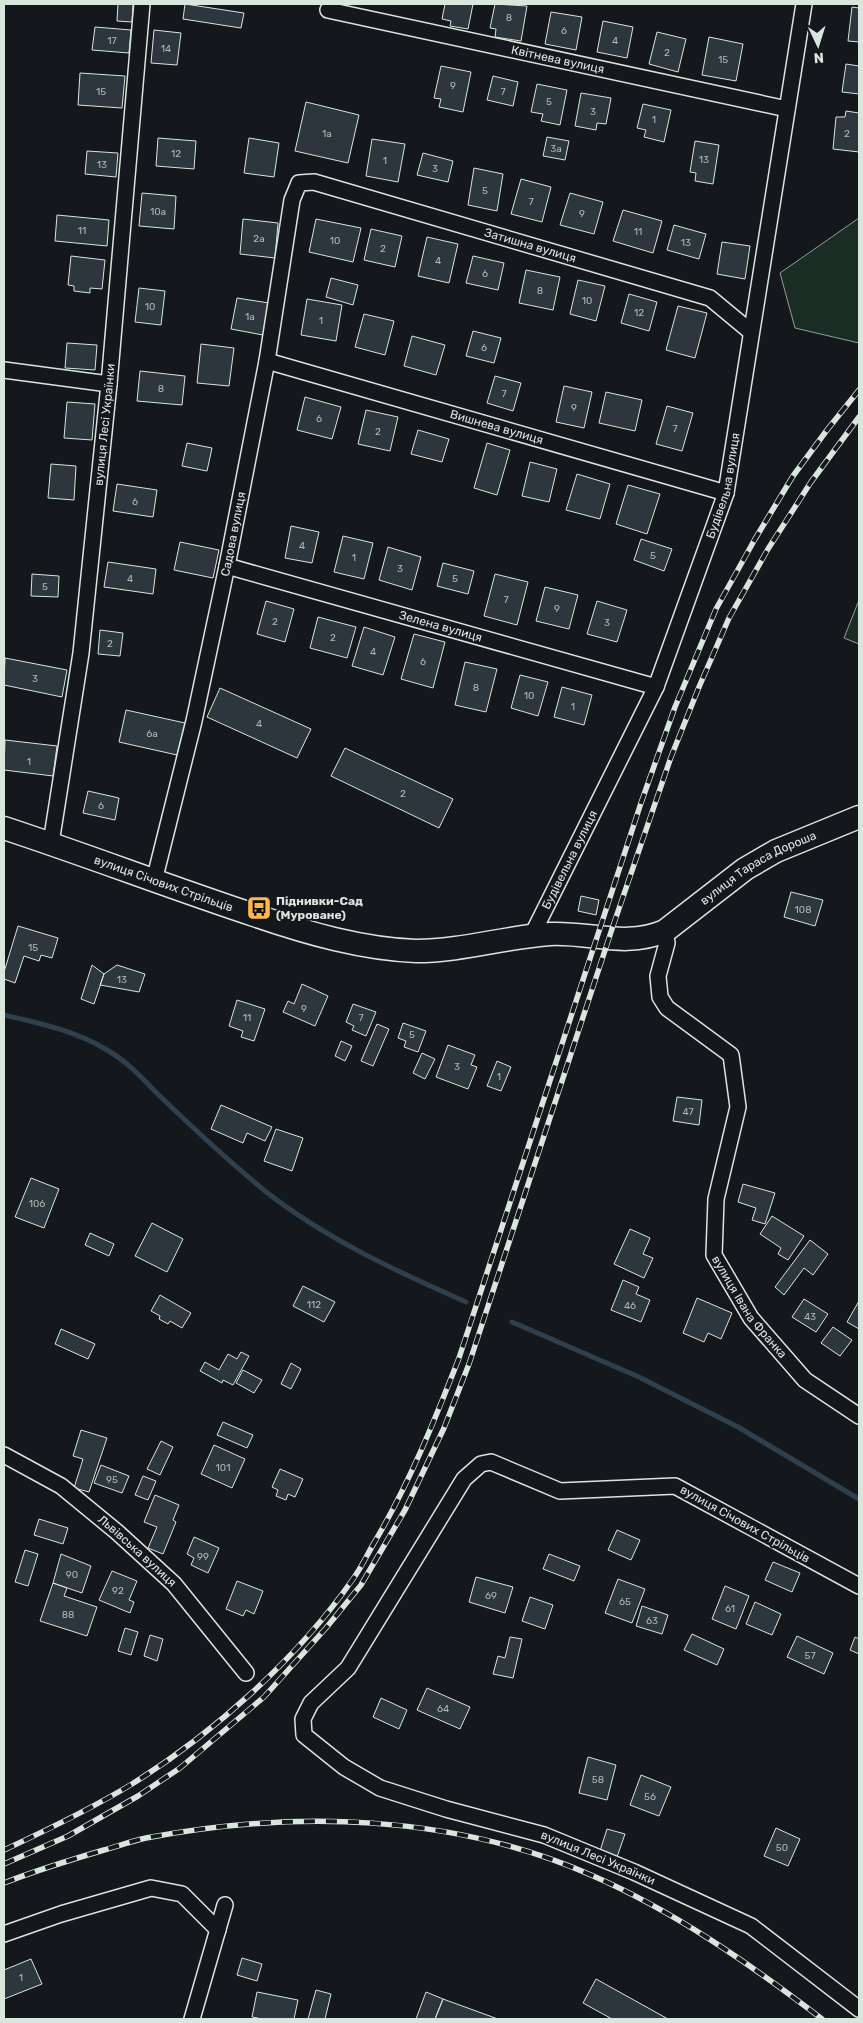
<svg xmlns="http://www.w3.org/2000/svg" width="863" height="2023" font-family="Rubik,sans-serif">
<rect width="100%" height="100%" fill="#14181c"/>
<!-- green -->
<path fill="#1a2d24" stroke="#939e99" d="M859 218V343L795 328 780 273Z
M859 600V644L844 638Z"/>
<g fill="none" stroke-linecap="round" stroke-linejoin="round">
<!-- stream -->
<path stroke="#2f3f4d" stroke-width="5" d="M4 1015C39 1023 76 1031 107 1050 130 1063 145 1082 164 1100 196 1131 230 1162 265 1191 326 1239 396 1271 466 1302
M512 1322 639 1377 738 1427 859 1499"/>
</g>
<!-- building -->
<path fill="#2c363c" stroke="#d8e6dc" d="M118 4H133L132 22 117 21Z
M185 4 244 13 241 28 183 19Z
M445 4H473L468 29 450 26 451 21 442 19Z
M495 4 527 6 521 41 495 37 496 29 490 28Z
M852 7 859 8V42L848 41Z
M551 12 582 17 576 50 545 44Z
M603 21 633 27 627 58 597 52Z
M95 27 131 30 129 53 92 50Z
M154 30 181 33 177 65 151 63Z
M657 32 686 39 678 72 649 64Z
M709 37 743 44 736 81 702 75Z
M846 64 859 66V94L842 92Z
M441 66 471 72 463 112 439 107 441 99 434 98Z
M80 73 125 76 122 108 78 105Z
M493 76 518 82 513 106 487 100Z
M537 84 567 90 560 125 541 121 543 114 531 112Z
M581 93 611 98 606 124 597 123 596 130 575 126Z
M306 102 359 115 348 163 295 151Z
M643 104 671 110 664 142 644 137 646 130 637 128Z
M846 111 859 113V152L833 149 836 117H845Z
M547 137 569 141 565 160 543 156Z
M158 138 196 141 194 169 156 166Z
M249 138 279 143 274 177 244 173Z
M372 139 405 144 398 182 366 176Z
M695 141 719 145 713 184 695 181 696 173 690 172Z
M87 151 118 153 116 177 85 174Z
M423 153 453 161 448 182 417 175Z
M474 168 503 174 497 211 468 205Z
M521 179 551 187 542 222 511 214Z
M142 193 176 196 174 229 139 226Z
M570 193 603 202 594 234 560 225Z
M623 210 662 221 653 253 613 241Z
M57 215 109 220 107 246 55 241Z
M243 219 278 223 275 258 240 254Z
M316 219 361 228 353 262 309 252Z
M674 225 706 234 699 259 667 250Z
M371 229 402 236 395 267 364 260Z
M427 237 458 244 449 283 418 276Z
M722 242 750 246 745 279 717 274Z
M71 256 105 260 102 289 90 288V293L74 291V286L68 285Z
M473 256 504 263 498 290 466 283Z
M526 270 560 277 553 310 519 303Z
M331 278 358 285 353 305 326 297Z
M578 280 605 286 596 321 570 314Z
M139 288 165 291 161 325 135 322Z
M629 294 657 302 649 331 621 323Z
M237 298 269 303 263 335 231 329Z
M307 299 342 305 336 341 301 335Z
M678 306 707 313 695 358 666 350Z
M364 314 394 321 385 355 355 347Z
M473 331 501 338 494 363 466 356Z
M412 336 445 345 436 375 404 366Z
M67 343 97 345 95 370 65 368Z
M201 344 234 348 229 386 197 383Z
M140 371 185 376 182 405 137 401Z
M495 376 521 383 513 411 487 403Z
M564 386 592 392 584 428 556 422Z
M606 392 642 400 635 431 599 423Z
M305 397 341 407 332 439 297 430Z
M67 402 95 404 92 440 64 438Z
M667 406 693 413 682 451 656 444Z
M366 410 398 417 390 451 358 444Z
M418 430 449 439 442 462 411 454Z
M187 443 212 448 207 471 182 466Z
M487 443 510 450 497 495 474 488Z
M530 462 557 469 549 502 522 496Z
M51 464 76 466 74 500 48 498Z
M577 474 610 484 600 519 566 510Z
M117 484 157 490 153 517 113 511Z
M628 485 660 494 647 534 616 524Z
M291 526 319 532 312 563 285 558Z
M343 536 373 543 364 579 334 572Z
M641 539 672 549 664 571 634 560Z
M180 542 219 550 213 578 174 570Z
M388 547 421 557 412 590 379 580Z
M108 562 156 569 153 594 104 587Z
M443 563 474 571 468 594 437 586Z
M32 574 59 576 58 597 31 596Z
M495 574 528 582 517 625 484 616Z
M545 587 578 595 569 629 536 621Z
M266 601 294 609 285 642 257 634Z
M597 601 627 610 617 642 587 634Z
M318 617 356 627 347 658 310 648Z
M364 627 395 637 383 675 352 666Z
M100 630 123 633 120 656 98 654Z
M414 634 445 642 433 688 401 679Z
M5 658 67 670 62 697 4 685Z
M465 662 497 669 486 712 455 705Z
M520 675 548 682 538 716 511 708Z
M562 687 592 695 584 725 554 717Z
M220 688 311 729 297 758 207 717Z
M126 710 185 723 177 755 119 742Z
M5 740 57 746 53 776 4 770Z
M345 748 453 799 439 828 331 776Z
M88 791 119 798 115 820 83 813Z
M791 892 823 900 815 926 784 917Z
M581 896 599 900 596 915 578 911Z
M18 926 58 938 52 958 41 955 39 961 24 956 15 983 4 979V972Z
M92 965 104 974 94 1004 81 999Z
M117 965 145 974 139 992 100 985 104 974Z
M302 984 328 996 315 1026 283 1012 288 1001 294 1004Z
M237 1000 265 1009 254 1041 241 1037 243 1031 229 1026Z
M353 1004 376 1012 366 1036 352 1030 354 1026 346 1022Z
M403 1023 426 1031 418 1052 404 1047 406 1041 398 1038Z
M377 1024 389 1029 373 1066 361 1061Z
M341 1041 352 1046 345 1061 335 1056Z
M448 1045 475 1055 471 1065 477 1067 468 1089 436 1077Z
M422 1053 435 1059 425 1079 413 1073Z
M497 1061 511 1067 501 1091 487 1086Z
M677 1097 702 1100 699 1125 673 1121Z
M221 1105 272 1127 265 1141 247 1133 243 1143 211 1129Z
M276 1129 303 1138 292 1171 264 1161Z
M31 1178 59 1189 44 1228 15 1217Z
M743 1184 775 1193 765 1224 752 1220 756 1208 738 1202Z
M772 1216 804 1236 788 1260 778 1254 781 1248 760 1234Z
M152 1223 183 1239 167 1272 135 1256Z
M630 1229 650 1238 643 1254 653 1258 644 1278 614 1264Z
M90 1233 114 1244 109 1256 85 1245Z
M810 1240 828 1254 813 1275 804 1268 784 1295 775 1287Z
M623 1280 639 1287 636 1294 650 1300 641 1322 611 1310Z
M303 1286 335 1302 324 1322 293 1306Z
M160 1295 191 1313 182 1328 170 1321 168 1324 159 1319 160 1316 151 1311Z
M697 1298 732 1313 721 1339 708 1333 704 1342 683 1333Z
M804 1299 828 1314 816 1332 792 1317Z
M859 1301V1329L847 1322Z
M833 1327 852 1340 840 1356 821 1343Z
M61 1329 95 1344 88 1359 55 1344Z
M241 1352 249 1356 233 1385 223 1380 222 1383 200 1371 205 1362 219 1370 228 1354 237 1359Z
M291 1363 301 1369 291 1389 281 1384Z
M243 1370 262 1380 254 1393 236 1383Z
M223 1422 253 1435 247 1448 217 1435Z
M81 1430 107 1438 89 1492 74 1488 83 1459 73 1456Z
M161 1441 173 1447 160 1475 147 1469Z
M214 1445 245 1459 232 1488 201 1474Z
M101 1465 129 1476 122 1493 94 1483Z
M280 1469 303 1479 295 1497 288 1494 286 1500 276 1496 278 1490 272 1487Z
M143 1476 156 1481 148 1500 135 1495Z
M155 1495 179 1505 173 1520 176 1522 163 1554 148 1548 157 1527 144 1522Z
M39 1519 68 1528 63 1544 34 1535Z
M617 1530 640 1540 631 1560 608 1550Z
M194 1537 219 1548 208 1573 191 1565 194 1558 187 1554Z
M25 1550 38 1554 28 1586 15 1582Z
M61 1554 91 1566 82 1593 53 1583Z
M549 1554 580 1566 574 1581 543 1569Z
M773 1562 800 1573 792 1592 765 1580Z
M112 1571 137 1581 129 1600 134 1602 130 1613 99 1600Z
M476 1577 513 1587 505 1613 469 1602Z
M618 1579 645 1589 632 1623 605 1613Z
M237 1581 263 1591 254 1614 246 1610 243 1616 226 1609Z
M53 1583 67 1588 64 1596 97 1607 87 1636 40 1621Z
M725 1586 749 1596 736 1629 712 1619Z
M530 1597 553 1605 545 1629 522 1621Z
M755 1602 781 1614 772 1635 746 1624Z
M642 1606 668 1615 662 1634 636 1626Z
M125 1628 138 1632 131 1655 118 1651Z
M692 1634 724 1649 717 1665 684 1650Z
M150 1635 163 1639 157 1661 144 1656Z
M797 1636 833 1653 824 1674 787 1657Z
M510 1637 522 1639 513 1678 493 1674 498 1656 505 1658Z
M855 1637 859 1639V1654L850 1650Z
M427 1688 470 1707 460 1729 417 1710Z
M381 1698 407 1710 399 1729 373 1717Z
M588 1757 616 1765 607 1800 579 1793Z
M641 1775 671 1787 659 1816 630 1805Z
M776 1828 800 1839 788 1866 764 1856Z
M607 1829 625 1834 617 1857 600 1851Z
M242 1958 262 1964 257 1981 237 1975Z
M31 1959 42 1984 4 1999V1970Z
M596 1979 668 2019H612L583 2003Z
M316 1990 331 1994 325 2019H308Z
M257 1992 298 2000 294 2019H262L252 2017Z
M426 1992 443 1999 435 2019H416Z
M443 1999 498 2019H435Z"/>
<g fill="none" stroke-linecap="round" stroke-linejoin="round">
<defs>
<g id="street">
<path id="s1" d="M328 10 787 109"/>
<path id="s2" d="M267 361 726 493"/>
<path d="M4 370 109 384"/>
<path id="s3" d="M227 566 656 687"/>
<path id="s4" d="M51 843 81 653 109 384 142 4"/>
<path id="s5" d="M154 881 194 721 227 566 267 361 292 200 299 183 314 182 710 298 751 332"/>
<path id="s6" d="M665 931 667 943 658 976 660 997 667 1008 731 1055 738 1107 716 1199 714 1255 751 1318 805 1380 859 1416"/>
<path id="s7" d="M532 935 656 687 726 493 804 4"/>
<path id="s8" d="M4 1455 61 1486 117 1532 174 1584 246 1673"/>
<path id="s9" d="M859 1586 675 1486 560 1491 491 1462 481 1464 464 1479 348 1668 311 1703 303 1719 304 1735 344 1767 380 1788 446 1809 544 1835 634 1872 751 1926 859 2009"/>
<path d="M4 1934 61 1914 151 1888 182 1894 218 1930"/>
<path d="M192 2019 225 1905"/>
</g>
<g id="secondary">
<path id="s10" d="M4 828C89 856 172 888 257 916 307 933 362 949 416 951 462 951 505 937 550 934 591 932 625 948 665 931L745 869 776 851 859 817"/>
</g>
</defs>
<!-- street casing -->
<use href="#street" stroke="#d8e6dc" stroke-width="18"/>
<!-- secondary casing -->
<use href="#secondary" stroke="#d8e6dc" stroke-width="25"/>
<!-- street -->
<use href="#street" stroke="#14181c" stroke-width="15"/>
<!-- secondary -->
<use href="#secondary" stroke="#14181c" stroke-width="22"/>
<defs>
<path id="rail" d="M4 1850C47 1830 91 1809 132 1784 214 1733 297 1659 353 1579 361 1568 367 1555 374 1543 409 1484 434 1422 459 1358L641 803 675 707 716 609 755 539 793 476 827 430 859 390
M4 1864 68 1836 138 1796 180 1768 264 1697 326 1628 361 1585 405 1510 444 1428 469 1364 612 929 671 757 699 687 729 618 768 549 811 482 859 417
M4 1883C37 1870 70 1860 104 1850 118 1846 132 1841 146 1838 294 1810 452 1814 591 1875 674 1911 750 1964 822 2019"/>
</defs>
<!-- rail casing -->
<use href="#rail" stroke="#d8e6dc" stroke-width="5.5"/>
<!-- rail -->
<use href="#rail" stroke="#14181c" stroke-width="4" stroke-dasharray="11" stroke-linecap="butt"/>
</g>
<!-- icons -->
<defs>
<symbol id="bus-square" viewBox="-11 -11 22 22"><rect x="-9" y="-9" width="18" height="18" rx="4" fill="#ffb74d" stroke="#14181c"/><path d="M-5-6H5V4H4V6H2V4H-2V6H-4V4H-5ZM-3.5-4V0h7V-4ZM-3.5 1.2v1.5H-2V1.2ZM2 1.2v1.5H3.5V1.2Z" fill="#111"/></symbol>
</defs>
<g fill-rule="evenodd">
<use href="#bus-square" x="245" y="894" width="28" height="28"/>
</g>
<g text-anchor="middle" stroke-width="4" stroke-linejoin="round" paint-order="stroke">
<!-- number labels -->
<g font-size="10" fill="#adbab4">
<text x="509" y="21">8</text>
<text x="564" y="34">6</text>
<text x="112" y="44">17</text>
<text x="615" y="44">4</text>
<text x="166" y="52">14</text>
<text x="667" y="56">2</text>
<text x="723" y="63">15</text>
<text x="453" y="89">9</text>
<text x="101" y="95">15</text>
<text x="503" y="95">7</text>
<text x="549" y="105">5</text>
<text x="593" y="115">3</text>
<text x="654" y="123">1</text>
<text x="327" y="137">1а</text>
<text x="847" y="137">2</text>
<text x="556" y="152">3а</text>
<text x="176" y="157">12</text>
<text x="704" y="163">13</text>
<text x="385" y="164">1</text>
<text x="102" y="168">13</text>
<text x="435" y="172">3</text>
<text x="485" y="194">5</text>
<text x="531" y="205">7</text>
<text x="158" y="215">10а</text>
<text x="582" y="217">9</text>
<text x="82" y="234">11</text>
<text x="638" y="235">11</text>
<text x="259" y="242">2а</text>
<text x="335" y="244">10</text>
<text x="686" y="246">13</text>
<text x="383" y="252">2</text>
<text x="438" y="264">4</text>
<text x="485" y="277">6</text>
<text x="540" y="294">8</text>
<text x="587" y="304">10</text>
<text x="150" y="310">10</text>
<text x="639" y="316">12</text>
<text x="250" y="320">1а</text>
<text x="321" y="324">1</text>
<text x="484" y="351">6</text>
<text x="161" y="392">8</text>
<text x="504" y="397">7</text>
<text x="574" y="411">9</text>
<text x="319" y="422">6</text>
<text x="675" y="432">7</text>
<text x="378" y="435">2</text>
<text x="135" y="505">6</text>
<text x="302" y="549">4</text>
<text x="653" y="559">5</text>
<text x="354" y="561">1</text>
<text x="400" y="572">3</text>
<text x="130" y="582">4</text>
<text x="455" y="582">5</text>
<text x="45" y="590">5</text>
<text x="506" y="603">7</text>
<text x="557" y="612">9</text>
<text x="275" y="625">2</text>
<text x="607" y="626">3</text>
<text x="333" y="641">2</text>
<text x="110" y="647">2</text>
<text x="373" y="655">4</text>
<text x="423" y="665">6</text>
<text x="35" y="682">3</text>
<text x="476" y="691">8</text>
<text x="529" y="699">10</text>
<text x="573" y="710">1</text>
<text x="259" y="727">4</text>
<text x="152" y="737">6а</text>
<text x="29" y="765">1</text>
<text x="403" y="797">2</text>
<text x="101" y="809">6</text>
<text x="803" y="913">108</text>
<text x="33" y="951">15</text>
<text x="122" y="983">13</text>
<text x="304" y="1012">9</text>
<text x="247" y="1021">11</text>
<text x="361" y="1021">7</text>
<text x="412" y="1038">5</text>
<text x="457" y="1070">3</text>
<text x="499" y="1080">1</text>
<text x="688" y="1115">47</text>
<text x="37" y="1207">106</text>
<text x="314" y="1308">112</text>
<text x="630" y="1309">46</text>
<text x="810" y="1320">43</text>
<text x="223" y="1471">101</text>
<text x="112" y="1483">95</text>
<text x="203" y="1560">99</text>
<text x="72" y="1578">90</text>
<text x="118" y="1594">92</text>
<text x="491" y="1599">69</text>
<text x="625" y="1605">65</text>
<text x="730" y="1612">61</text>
<text x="68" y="1618">88</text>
<text x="652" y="1624">63</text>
<text x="810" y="1659">57</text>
<text x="443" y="1712">64</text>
<text x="598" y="1783">58</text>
<text x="650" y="1800">56</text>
<text x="782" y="1851">50</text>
<text x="21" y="1981">1</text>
</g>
<!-- street labels -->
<g font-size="12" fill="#d8e6dc" stroke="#14181c">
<text dy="4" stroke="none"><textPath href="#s1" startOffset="235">Квітнева вулиця</textPath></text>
<text dy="4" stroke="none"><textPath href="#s5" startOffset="954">Затишна вулиця</textPath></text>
<text dy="4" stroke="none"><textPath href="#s4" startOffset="422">вулиця Лесі Українки</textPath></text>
<text dy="4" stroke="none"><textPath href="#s2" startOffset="239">Вишнева вулиця</textPath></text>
<text dy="4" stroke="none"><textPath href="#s7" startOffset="490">Будівельна вулиця</textPath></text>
<text dy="4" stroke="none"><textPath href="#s5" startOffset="356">Садова вулиця</textPath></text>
<text dy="4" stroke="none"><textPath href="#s3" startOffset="222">Зелена вулиця</textPath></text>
<text dy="4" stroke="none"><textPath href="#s7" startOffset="84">Будівельна вулиця</textPath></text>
<text dy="4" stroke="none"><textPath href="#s10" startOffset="796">вулиця Тараса Дороша</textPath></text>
<text dy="4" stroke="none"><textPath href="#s10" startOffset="169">вулиця Січових Стрільців</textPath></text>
<text dy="4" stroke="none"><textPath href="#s6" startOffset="426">вулиця Івана Франка</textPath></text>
<text transform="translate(745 1524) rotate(29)" y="4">вулиця Січових Стрільців</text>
<text dy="4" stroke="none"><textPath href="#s8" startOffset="165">Львівська вулиця</textPath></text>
<text dy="4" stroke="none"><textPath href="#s9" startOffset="1061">вулиця Лесі Українки</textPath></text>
</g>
<!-- poi labels -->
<g font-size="12" font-weight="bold" fill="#d8e6dc" stroke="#14181c" text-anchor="start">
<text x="276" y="905">Піднивки-Сад<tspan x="276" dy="14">(Муроване)</tspan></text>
</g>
</g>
<!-- border -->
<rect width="863" height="2023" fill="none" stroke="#d8e6dc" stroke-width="10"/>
<!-- north arrow -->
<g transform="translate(818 45) rotate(176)" stroke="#14181c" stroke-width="4" paint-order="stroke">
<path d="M0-4L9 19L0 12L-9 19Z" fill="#d8e6dc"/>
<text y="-8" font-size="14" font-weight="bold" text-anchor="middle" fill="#d8e6dc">N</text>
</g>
</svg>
